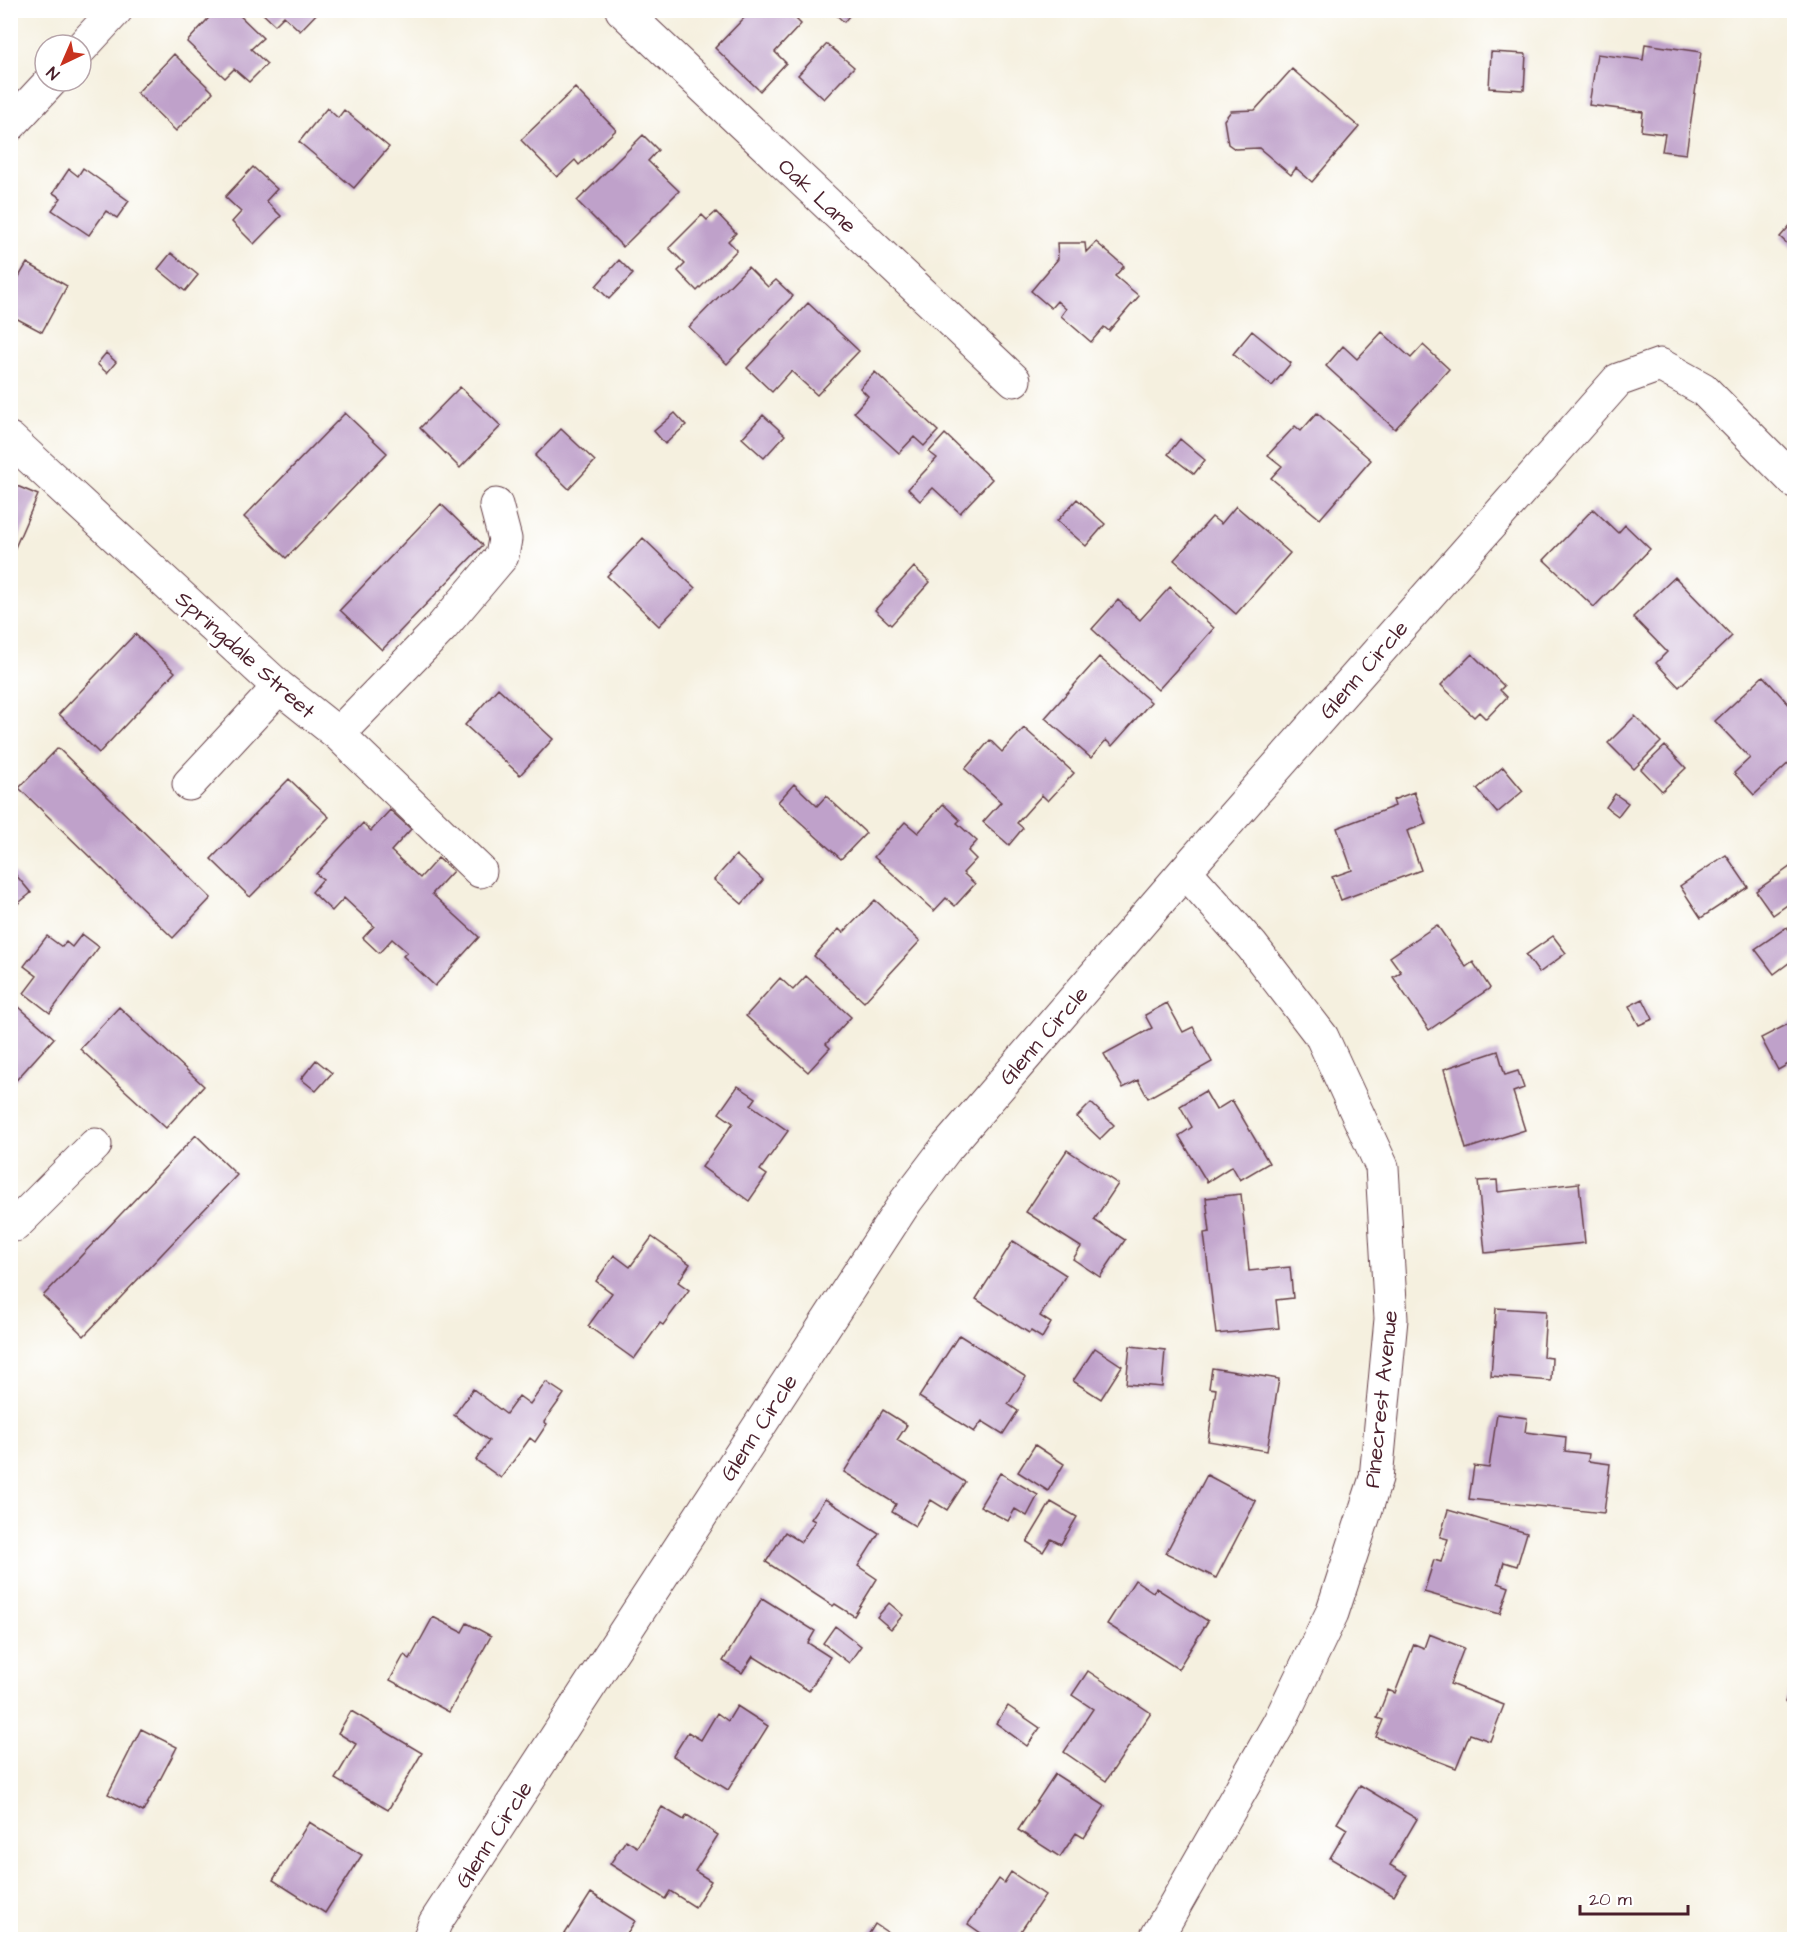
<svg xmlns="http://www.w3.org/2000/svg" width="1805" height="1950" font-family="'Architects Daughter',sans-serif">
<rect width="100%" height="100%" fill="#fff"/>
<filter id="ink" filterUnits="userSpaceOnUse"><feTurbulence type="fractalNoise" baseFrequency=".0167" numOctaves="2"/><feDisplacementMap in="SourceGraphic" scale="12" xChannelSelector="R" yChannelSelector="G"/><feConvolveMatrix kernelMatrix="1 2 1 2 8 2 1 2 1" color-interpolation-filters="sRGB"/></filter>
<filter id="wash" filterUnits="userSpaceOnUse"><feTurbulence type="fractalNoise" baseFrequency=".008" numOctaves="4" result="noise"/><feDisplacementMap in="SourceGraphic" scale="24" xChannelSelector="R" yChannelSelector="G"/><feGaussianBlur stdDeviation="1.35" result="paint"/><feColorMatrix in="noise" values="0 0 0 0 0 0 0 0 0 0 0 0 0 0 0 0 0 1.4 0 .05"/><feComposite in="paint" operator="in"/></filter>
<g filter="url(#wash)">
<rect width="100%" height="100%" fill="#f5f0df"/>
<g id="blocks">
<!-- building -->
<path fill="#bfa1ca" d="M216 10H234L263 38 251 49 267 64 249 82 234 69 225 78 187 42Z
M259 10H320L300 31 284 16 275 25Z
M738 10H787L801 24 775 52 786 63 760 91 715 48 745 17Z
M831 10H854L844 22Z
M827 44 854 67 824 99 798 75Z
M1645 44 1701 52 1686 154 1662 151 1665 134 1641 131 1643 112 1589 105 1597 54 1643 60Z
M1491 52 1526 54 1524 90 1489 88Z
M174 54 213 92 176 131 137 93Z
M1292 69 1359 127 1312 182 1296 168 1291 175 1259 148 1235 149 1228 144 1224 120 1231 111 1255 110Z
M575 88 616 130 579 165 575 160 557 177 521 140Z
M327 108 338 118 344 110 389 147 354 188 299 142Z
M643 135 658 150 648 161 679 191 623 247 577 201Z
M253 167 277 189 266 201 281 216 254 244 232 222 241 212 225 197Z
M83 168 129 201 117 218 106 211 89 235 52 210 61 198 53 193 69 169 78 176Z
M716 212 736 233 728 241 737 250 697 291 678 271 685 264 669 248 702 215 707 220Z
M1794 221V250L1780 237Z
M1096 242 1124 266 1115 276 1139 296 1109 331 1104 327 1091 342 1061 316 1066 309 1057 301 1051 308 1031 291 1058 259 1057 243H1085L1086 252Z
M171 253 198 275 185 291 158 269Z
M619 260 633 274 609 299 596 286Z
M27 263 67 286 42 332 10 315V292Z
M748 267 768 287 776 280 793 296 727 364 689 327Z
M808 303 859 351 817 395 791 371 772 392 747 368Z
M1252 331 1291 363 1272 386 1233 354Z
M1382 332 1411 358 1423 345 1449 369 1395 429 1326 366 1343 346 1357 359Z
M106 353 116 362 107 373 97 364Z
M875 372 938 431 924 446 914 437 899 453 854 412 868 396 860 388Z
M460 387 501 426 460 468 420 428Z
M345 413 387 453 286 558 244 517Z
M675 413 686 425 665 444 654 431Z
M1317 413 1371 460 1320 519 1271 478 1282 466 1268 455 1295 426 1301 431Z
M763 415 785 435 764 458 742 438Z
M561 429 595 461 569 489 535 456Z
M945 434 992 479 960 513 933 488 920 501 908 489 937 458 929 452Z
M1180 439 1205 460 1194 474 1168 454Z
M10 483 38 495 10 559Z
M1077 499 1105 524 1086 546 1057 521Z
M441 504 483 545 382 650 340 610Z
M1236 506 1290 553 1236 614 1174 560 1212 517 1221 524Z
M1593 509 1618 533 1625 525 1650 549 1594 607 1544 560Z
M643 538 695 588 659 626 607 576Z
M914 567 930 582 891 625 875 610Z
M1675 577 1732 636 1679 687 1656 663 1667 652 1633 617Z
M1170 587 1214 628 1158 690 1092 629 1118 600 1140 620Z
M135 634 175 672 99 753 59 714Z
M1472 654 1504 686 1500 690 1507 697 1486 719 1479 712 1474 717 1441 685Z
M1099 657 1151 702 1112 746 1106 740 1091 758 1045 718Z
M1763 676 1794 710V758L1754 795 1734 773 1750 758 1715 721Z
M498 688 553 739 520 775 465 725Z
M1635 716 1661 742 1634 769 1608 743Z
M1024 728 1074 773 1048 801 1042 795 1017 823 1023 828 1009 845 983 822 1001 802 965 769 990 740 1002 752Z
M1665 746 1686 768 1662 791 1641 769Z
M58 748 211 898 173 938 19 788Z
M1503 767 1523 791 1497 813 1477 789Z
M289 779 329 817 250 897 211 859Z
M794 784 817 806 826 796 866 833 841 859 778 802Z
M1414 792 1426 824 1407 831 1421 870 1341 900 1332 877 1352 870 1337 828 1395 806 1393 800Z
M1615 794 1628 803 1618 816 1606 807Z
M943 804 960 820 957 823 977 841 968 851 976 859 963 873 975 884 955 906 946 898 934 911 874 857 905 822 918 833Z
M390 810 411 829 391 851 420 878 438 858 453 871 432 894 479 937 435 986 403 956 407 952 392 939 379 953 363 938 374 926 344 898 332 911 312 892 323 879 316 874 363 823 371 831Z
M736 855 763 880 742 904 714 880Z
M1726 855 1748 887 1701 918 1680 886Z
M1794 864V900L1773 915 1756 891Z
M10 868 31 893 10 910Z
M875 900 920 941 864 1002 814 956 839 929 843 933Z
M1437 925 1466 967 1473 962 1490 988 1429 1030 1393 977 1401 972 1390 957Z
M1787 927 1794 937V959L1774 974 1755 949Z
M82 934 99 947 50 1013 24 993 37 976 24 966 47 936 62 947 66 942 72 947Z
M1553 936 1566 953 1539 973 1526 955Z
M806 976 851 1017 826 1044 830 1048 808 1072 746 1016 780 978 793 990Z
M10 999 54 1038 10 1087Z
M1643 999 1653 1019 1639 1025 1629 1006Z
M1167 1003 1183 1032 1193 1027 1212 1062 1148 1098 1138 1080 1123 1088 1104 1054 1152 1028 1145 1015Z
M119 1007 204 1086 166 1128 80 1049Z
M1794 1021V1061L1778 1070 1761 1038Z
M1498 1051 1505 1075 1518 1071 1524 1088 1513 1092 1525 1130 1466 1149 1444 1069Z
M316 1060 332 1073 316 1091 301 1079Z
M738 1086 756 1098 751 1105 788 1131 760 1170 767 1175 749 1201 702 1167 733 1123 719 1113Z
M1205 1091 1216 1110 1232 1100 1269 1163 1240 1180 1232 1166 1207 1182 1179 1136 1192 1127 1180 1106Z
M1091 1103 1114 1125 1100 1139 1077 1117Z
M196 1135 237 1175 84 1336 43 1296Z
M1067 1150 1118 1184 1094 1220 1125 1240 1100 1277 1073 1259 1081 1247 1026 1212Z
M1497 1180 1498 1192 1579 1183 1585 1243 1485 1253 1478 1181Z
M1241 1194 1249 1271 1290 1267 1293 1298 1276 1300 1279 1328 1216 1334 1204 1233 1210 1232 1206 1198Z
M652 1237 690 1264 678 1282 689 1290 663 1325 660 1323 634 1359 588 1326 612 1293 596 1281 614 1255 630 1267Z
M1013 1241 1066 1275 1040 1316 1051 1323 1042 1338 1031 1331 1029 1333 976 1299Z
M1496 1308 1546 1311 1543 1357 1552 1358 1551 1381 1491 1376Z
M959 1335 1026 1377 1008 1404 1018 1411 1003 1434 982 1421 974 1432 919 1397Z
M1130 1346 1165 1350 1162 1387 1126 1384Z
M1095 1348 1122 1366 1101 1399 1073 1381Z
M1212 1368 1279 1379 1267 1451 1208 1441 1216 1389 1209 1388Z
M546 1382 564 1394 544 1422 547 1424 535 1442 530 1438 501 1478 476 1460 489 1441 454 1415 473 1389 506 1414 519 1396 530 1404Z
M883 1410 907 1425 897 1440 965 1482 947 1510 931 1500 915 1526 892 1512 896 1504 844 1472Z
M1497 1414 1527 1418 1525 1432 1566 1437 1565 1451 1589 1454 1588 1461 1610 1464 1604 1513 1469 1499 1474 1466 1489 1468Z
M1035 1445 1064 1464 1048 1491 1018 1472Z
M1000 1473 1038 1495 1027 1516 1015 1509 1008 1521 980 1506Z
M1207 1475 1256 1501 1216 1578 1166 1553Z
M825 1499 879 1533 858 1566 877 1579 854 1616 835 1604 833 1606 766 1562 785 1532 801 1542 815 1521 811 1519Z
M1051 1502 1077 1517 1061 1544 1051 1539 1043 1552 1027 1542Z
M1448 1510 1527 1533 1517 1566 1504 1562 1498 1583 1509 1587 1500 1614 1424 1592 1434 1560 1441 1562 1448 1539 1440 1537Z
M1135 1580 1153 1592 1156 1588 1208 1621 1178 1669 1107 1624Z
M762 1598 815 1631 808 1643 830 1657 809 1691 753 1656 742 1673 723 1661Z
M889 1603 903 1615 891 1629 877 1617Z
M433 1617 462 1632 467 1623 491 1636 449 1712 390 1680 404 1655 410 1659Z
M835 1626 861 1646 849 1663 823 1643Z
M1429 1634 1464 1648 1450 1684 1504 1705 1490 1741 1470 1734 1456 1768 1376 1737 1383 1720 1377 1718 1388 1690 1395 1693 1414 1644 1424 1648Z
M1088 1671 1151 1713 1106 1781 1064 1752 1093 1709 1072 1695Z
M1790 1689 1794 1690V1705L1785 1702Z
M737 1706 768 1726 728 1790 673 1756 688 1732 701 1740 717 1713 728 1721Z
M1008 1706 1040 1728 1027 1746 996 1723Z
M351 1711 422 1753 388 1810 335 1779 356 1744 338 1733Z
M141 1729 177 1747 143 1812 108 1794Z
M1055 1774 1105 1806 1084 1838 1076 1833 1060 1857 1018 1830Z
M1360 1785 1417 1819 1390 1865 1407 1875 1394 1896 1330 1858 1347 1829 1337 1823Z
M662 1807 684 1820 687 1815 718 1835 695 1871 711 1881 695 1907 670 1891 665 1899 610 1864 626 1840 637 1847Z
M309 1822 362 1855 325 1913 273 1880Z
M1011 1872 1045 1895 1015 1940H983L985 1936 968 1924 999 1879 1004 1883Z
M591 1893 635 1921 623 1940H561Z
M875 1924 899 1940H865Z"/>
</g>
</g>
<g filter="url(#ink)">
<use href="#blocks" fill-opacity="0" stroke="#643e46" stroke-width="1.5"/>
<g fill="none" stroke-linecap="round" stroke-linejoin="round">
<defs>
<path id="minor" d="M622 10 1014 380
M81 48 116 10
M10 125 51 81
M10 439 279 687 338 734 480 871
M338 734 442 627 502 556 505 539 496 505
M189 784 279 687
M10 1225H15L95 1145
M429 1940 435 1923 906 1201 947 1147 1185 871 1618 380 1660 365 1703 389 1794 481
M1155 1940 1279 1723 1332 1613 1376 1478 1391 1319 1382 1167 1322 1037 1252 946 1185 871"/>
</defs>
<!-- minor casing -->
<use href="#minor" stroke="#643e46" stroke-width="35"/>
<!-- minor -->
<use href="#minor" stroke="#fff" stroke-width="33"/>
</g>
</g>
<g text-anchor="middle" stroke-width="5" stroke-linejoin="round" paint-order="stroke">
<!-- street labels -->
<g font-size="22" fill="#4a1f2b" stroke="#fff">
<text transform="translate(818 195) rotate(43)" y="8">Oak Lane</text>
<text transform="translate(246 654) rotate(42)" y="8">Springdale Street</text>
<text transform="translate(1363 669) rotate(-49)" y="8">Glenn Circle</text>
<text transform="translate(1043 1035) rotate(-49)" y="8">Glenn Circle</text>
<text transform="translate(1380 1399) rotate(-84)" y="8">Pinecrest Avenue</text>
<text transform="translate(758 1427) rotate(-57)" y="8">Glenn Circle</text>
<text transform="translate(493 1834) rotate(-57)" y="8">Glenn Circle</text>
</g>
</g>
<!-- margin -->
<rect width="1805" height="1950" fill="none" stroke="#fff" stroke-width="36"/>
<!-- north arrow -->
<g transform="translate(63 63) rotate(224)"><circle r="28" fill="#ffffff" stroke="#b7a5aa" stroke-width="1.5"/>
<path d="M0-4.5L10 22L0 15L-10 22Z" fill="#c8321e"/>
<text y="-9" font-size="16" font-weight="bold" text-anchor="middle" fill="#4a1f2b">N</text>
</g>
<!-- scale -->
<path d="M1580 1905v9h108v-9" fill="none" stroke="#4a1f2b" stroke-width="3"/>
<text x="1589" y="1905" font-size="18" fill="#4a1f2b" stroke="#ffffff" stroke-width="4.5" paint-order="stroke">20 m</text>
</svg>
